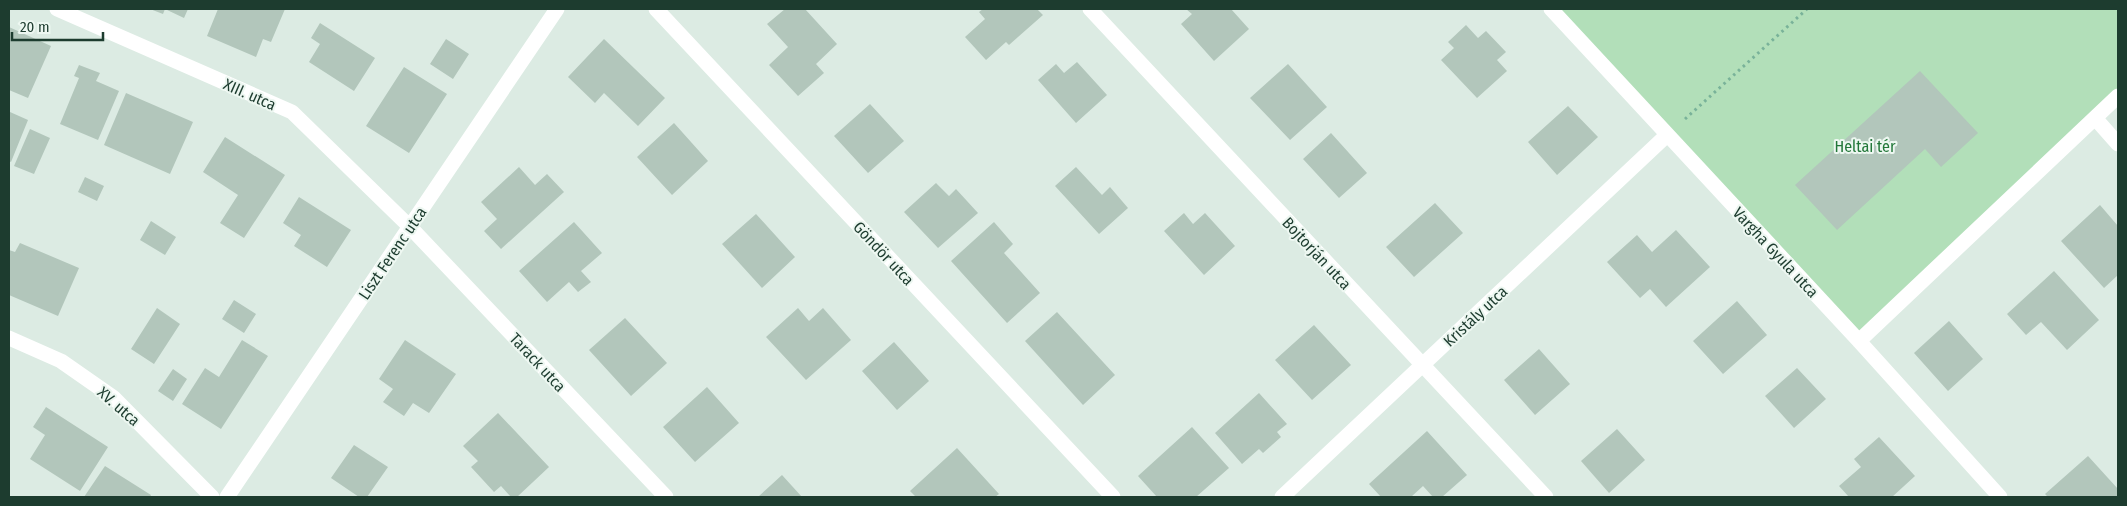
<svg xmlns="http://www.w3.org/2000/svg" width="2127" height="506" font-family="'Fira Sans Condensed',sans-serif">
<rect width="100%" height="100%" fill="#dcebe3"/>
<!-- green -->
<path fill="#b2dfb9" d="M1551 9H2118V96L1859 341Z"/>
<!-- building -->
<path fill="#b2c6bb" d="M150 9H188L184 18 165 9 163 14Z
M218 9H285L271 42 263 39 256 57 207 36Z
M785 9H805L837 44 816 64 824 73 798 96 769 65 788 47 767 24Z
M983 9H1037L1043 15 1009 45 1006 42 986 60 965 37 985 19 979 12Z
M1186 9H1231L1249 29 1214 61 1181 24 1192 14Z
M320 23 375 58 354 91 309 62 320 44 311 38Z
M1466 25 1478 38 1486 31 1506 52 1497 60 1507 71 1477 98 1441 60 1454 48 1448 42Z
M9 27 51 46 28 98 9 90Z
M446 39 469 54 453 79 430 64Z
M604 39 665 98 638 126 604 93 595 103 568 77Z
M1077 62 1107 95 1076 123 1038 80 1056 64 1064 73Z
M1288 64 1327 107 1290 140 1250 98Z
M79 65 100 73 96 81 119 91 98 140 60 124 79 78 74 76Z
M404 67 447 94 409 153 366 126Z
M1920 71 1978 133 1941 167 1925 149 1837 230 1795 185Z
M126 93 193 122 170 174 104 145Z
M870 104 904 141 868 173 834 136Z
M1568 106 1598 137 1557 175 1528 142Z
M10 112 28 120 11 162 9 161Z
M674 123 708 161 672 195 637 157Z
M30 129 50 138 34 174 14 166Z
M1331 133 1367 173 1339 198 1303 159Z
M225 137 285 175 244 238 220 223 238 195 203 172Z
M519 167 535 185 547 174 564 192 501 249 484 231 497 219 481 202Z
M1076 167 1102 195 1110 187 1128 208 1099 234 1055 186Z
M85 177 104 186 97 201 78 192Z
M936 183 949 196 956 189 978 213 938 248 904 212Z
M299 197 351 230 327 267 294 246 301 235 283 223Z
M1435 203 1463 233 1414 277 1386 247Z
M2100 205 2118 226V275L2104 288 2061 241Z
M1184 213 1193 224 1205 213 1235 246 1204 275 1164 231Z
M756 214 795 257 762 288 722 244Z
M151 221 176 237 165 255 140 240Z
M574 222 602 253 581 271 591 282 578 292 569 282 547 302 519 271Z
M994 222 1013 244 1004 253 1040 293 1007 323 951 261Z
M1676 230 1710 267 1666 307 1650 289 1640 298 1607 262 1637 235 1652 252Z
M20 243 79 268 58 316 9 295V250L15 252Z
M2054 271 2099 320 2067 350 2041 322 2026 335 2007 314Z
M234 300 256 314 244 333 222 319Z
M1737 301 1767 335 1723 374 1693 341Z
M157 308 180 324 154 364 131 349Z
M798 308 809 321 823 308 851 340 806 380 766 337Z
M1057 312 1115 375 1083 405 1025 341Z
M625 318 667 363 631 396 589 350Z
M1949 321 1983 359 1948 391 1914 353Z
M1314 325 1351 365 1312 400 1275 360Z
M242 340 268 356 221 429 182 404 205 368 219 377Z
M405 340 456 374 429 413 413 403 404 416 383 402 393 389 379 379Z
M894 342 929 381 897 410 862 371Z
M1539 349 1570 384 1535 415 1504 380Z
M1797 368 1826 399 1794 428 1765 396Z
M173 369 187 379 173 401 158 391Z
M707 387 739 423 695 462 663 427Z
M1259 393 1287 424 1277 432 1281 437 1263 453 1259 449 1242 464 1215 433Z
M46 407 108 447 80 491 30 459 45 435 33 427Z
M498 413 549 467 517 497H511L501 486 494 492 471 467 478 461 463 446Z
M1192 427 1229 468 1196 497H1157L1138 476Z
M1617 429 1645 460 1609 493 1581 461Z
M1427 431 1467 475 1442 497H1433L1423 486 1411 497H1381L1369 484Z
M1879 437 1915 476 1892 497H1849L1839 486 1861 467 1854 459Z
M354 445 388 467 367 497H359L331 478Z
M957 448 999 494 995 497H916L910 491Z
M2088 456 2118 489V497H2048L2045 494Z
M105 466 151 495 150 497H84Z
M782 475 802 497H758Z"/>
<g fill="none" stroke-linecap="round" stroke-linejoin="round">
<!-- path -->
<path stroke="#79b299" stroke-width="3" stroke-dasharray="2.5 4" stroke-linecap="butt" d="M1685 119 1807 9"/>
<!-- minor -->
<path stroke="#fff" stroke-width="15" d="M57 9 292 112 410 227 666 497
M656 9 1113 497
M1090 9 1546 497
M1551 9 1859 341 2000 497
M2095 118 2118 144
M9 338 61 361 114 398 212 497
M1859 341 2118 96
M227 497 557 9
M1282 497 1667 135"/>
</g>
<g text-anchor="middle" stroke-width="4" stroke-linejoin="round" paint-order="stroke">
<!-- street labels -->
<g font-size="16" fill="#1d3c2f" stroke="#edf7f1">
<text transform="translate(250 94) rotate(24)" y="6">XIII. utca</text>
<text transform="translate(1776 252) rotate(47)" y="6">Vargha Gyula utca</text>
<text transform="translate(392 253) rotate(-56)" y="6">Liszt Ferenc utca</text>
<text transform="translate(884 253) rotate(47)" y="6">Göndör utca</text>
<text transform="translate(1317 253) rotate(47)" y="6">Bojtorján utca</text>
<text transform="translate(1475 316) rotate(-43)" y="6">Kristály utca</text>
<text transform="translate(538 362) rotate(47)" y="6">Tarack utca</text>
<text transform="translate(119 406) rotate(41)" y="6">XV. utca</text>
</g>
<!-- park labels -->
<g font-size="16" fill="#227739" stroke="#edf7f1">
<text x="1865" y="152">Heltai tér</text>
</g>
</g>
<!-- border -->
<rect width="2127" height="506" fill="none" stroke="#1d3c2f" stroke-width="20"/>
<!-- scale -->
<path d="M12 32v8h91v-8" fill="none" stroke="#1d3c2f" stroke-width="2.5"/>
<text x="20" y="32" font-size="15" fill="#1d3c2f" stroke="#edf7f1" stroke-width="4" paint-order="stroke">20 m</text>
</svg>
